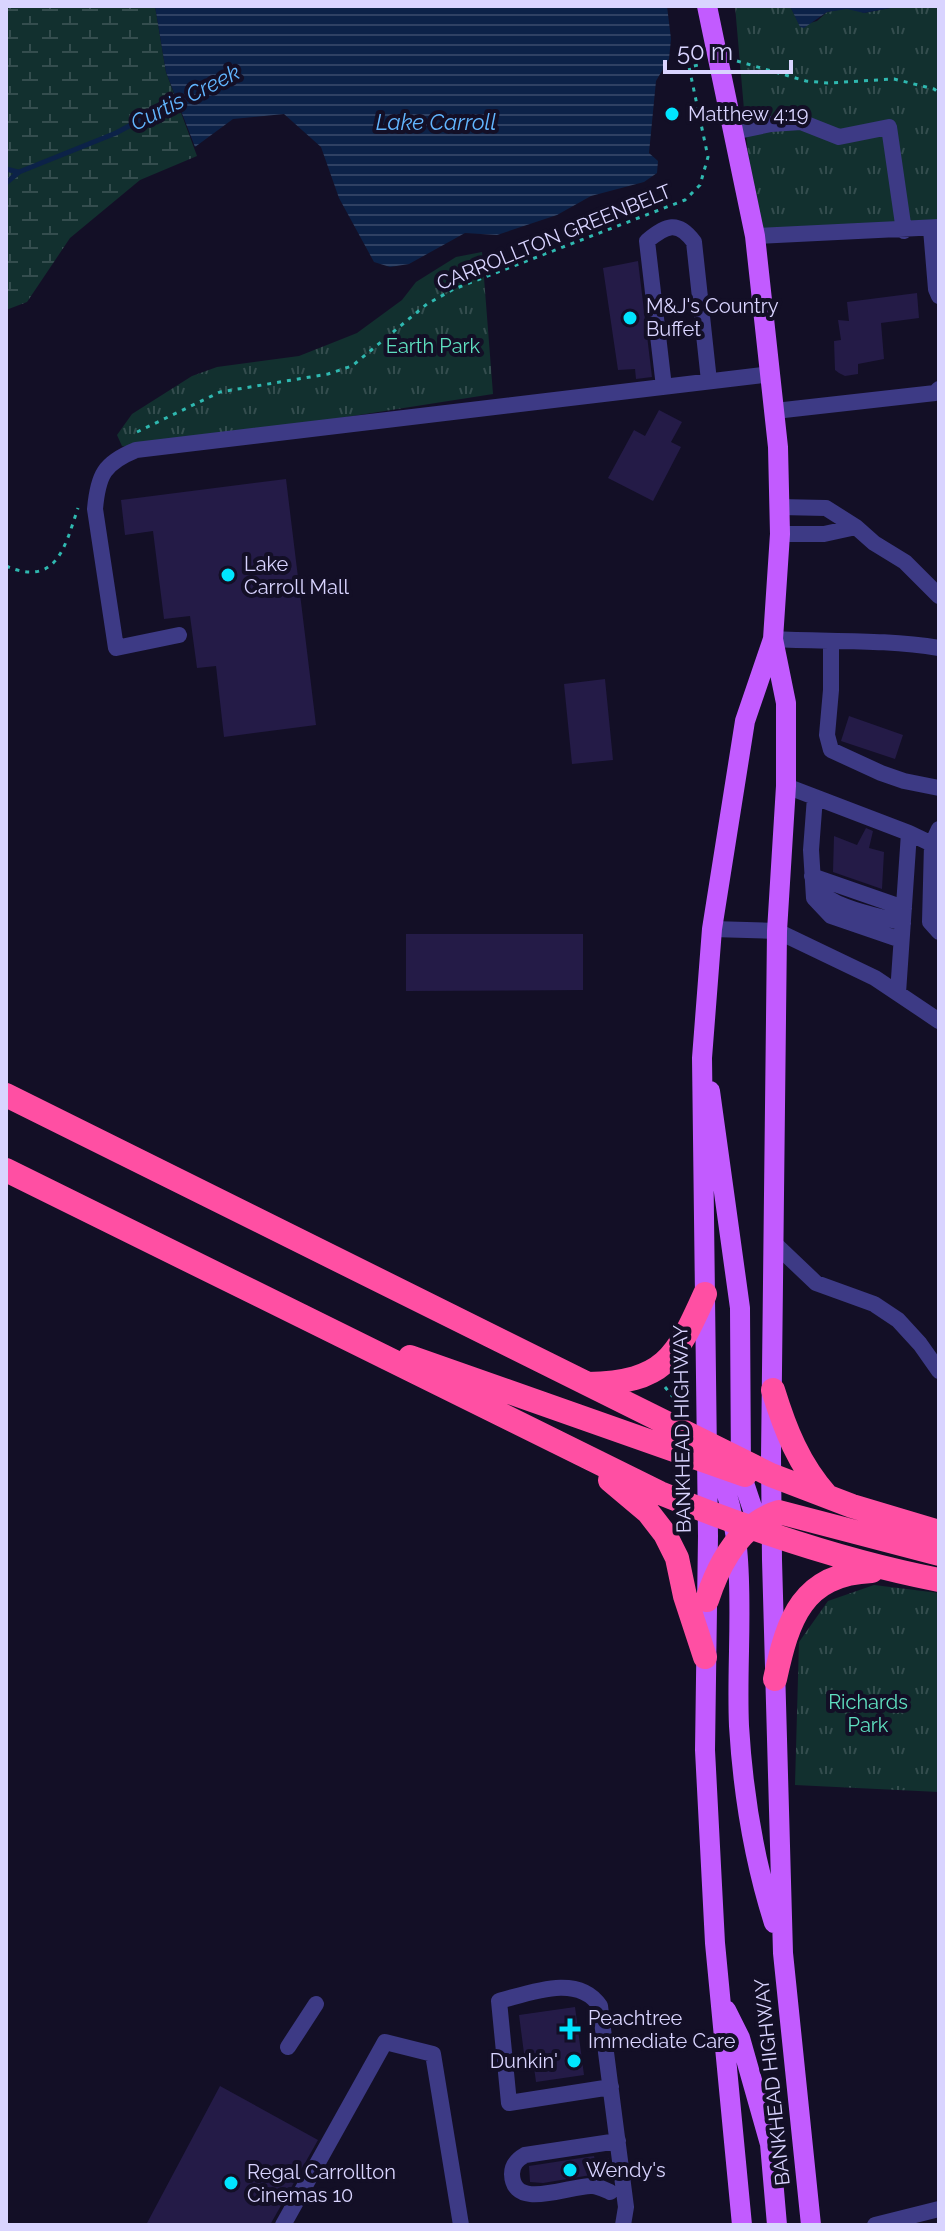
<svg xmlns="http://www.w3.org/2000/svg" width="945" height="2231" font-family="Raleway,sans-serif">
<defs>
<pattern id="wetland-marsh" width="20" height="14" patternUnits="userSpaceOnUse" patternTransform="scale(2)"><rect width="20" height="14" fill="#12302f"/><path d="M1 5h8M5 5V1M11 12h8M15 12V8" fill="none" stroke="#344d4e"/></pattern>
<pattern id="park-tufts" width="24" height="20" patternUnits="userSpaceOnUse" patternTransform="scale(2)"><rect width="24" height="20" fill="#12302f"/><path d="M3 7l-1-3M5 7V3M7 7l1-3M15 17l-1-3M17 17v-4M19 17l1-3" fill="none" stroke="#344d4e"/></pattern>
<pattern id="water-rules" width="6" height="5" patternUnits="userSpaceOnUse" patternTransform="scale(2)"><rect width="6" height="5" fill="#0c2248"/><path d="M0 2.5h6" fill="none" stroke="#2f4163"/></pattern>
</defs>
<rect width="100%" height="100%" fill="#130f26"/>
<!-- wetland -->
<path fill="url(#wetland-marsh)" d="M6 6H155L166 72 197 156 140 180 70 238 27 302 6 310Z"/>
<!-- park -->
<path fill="url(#park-tufts)" d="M735 6H790L800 26 817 21 827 12 843 9H854L864 13 901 6H939V225L755 236Z
M482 252 493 394 136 450 122 446 117 435 132 414 192 376 217 367 299 356 337 341 357 333 402 300 416 282 456 257Z
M874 1585 939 1593V1792L795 1785 799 1642 828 1601Z"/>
<!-- water -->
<path fill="url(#water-rules)" d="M155 6H667L671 39 669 59 656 81 649 153 658 161 657 173 644 182 591 196 557 215 497 235 465 233 409 264 390 267 374 262 339 198 321 147 284 114 233 119 195 147 166 72Z
M790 6H901L864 13 847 9 827 12 804 28 800 27Z"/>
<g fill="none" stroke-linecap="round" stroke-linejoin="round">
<!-- stream -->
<path stroke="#0c2248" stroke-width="5" d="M6 169 18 172
M6 183 19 172 116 133 179 99"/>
</g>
<!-- building -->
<path fill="#241b47" d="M638 261 652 377 636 379 635 369 618 370 603 268Z
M917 293 919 318 881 323 884 359 858 364V374L845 376 839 373 835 370 834 341 841 340 838 320 849 321 847 302Z
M659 410 682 422 671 442 681 447 653 501 608 478 634 430 645 436Z
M286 479 316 725 224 737 216 666 197 668 190 616 164 619 153 531 125 535 121 500Z
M605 679 613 760 572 764 564 684Z
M849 716 903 735 895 759 841 741Z
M866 828 873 831 869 848 884 852 882 889 833 872 834 836 857 845Z
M406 934H583V990L406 991Z
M575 2007 584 2075 536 2082 533 2060 525 2061 519 2015Z
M220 2086 318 2140 270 2225H146Z
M594 2156 595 2160 609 2158 611 2178 591 2175 543 2183 530 2182 529 2166Z"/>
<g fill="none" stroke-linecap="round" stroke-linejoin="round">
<!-- path -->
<path stroke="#2fb8b0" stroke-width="3" stroke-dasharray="4 6" stroke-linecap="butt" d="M737 61 806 81 828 83 894 79 934 89 939 93
M137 432 220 392 328 374 352 366 427 304 454 289 685 200 700 185 708 157 689 67 703 64
M6 566C57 588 65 546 78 508
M665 1387 680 1406"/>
<!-- minor -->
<path stroke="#3d3a85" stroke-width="16" d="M733 132 771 124 801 122 839 137 889 127 904 231
M931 229 936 289 939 296
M755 236 939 227
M664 387 647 241C666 225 678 220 694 242L709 381
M775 411 935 393 939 389
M780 507 826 508 856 527 874 543 905 562 939 596
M780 534H824L856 527
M179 635 116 648 95 509C98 475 104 463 136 450L771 374
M773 639C829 642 884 639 939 648
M831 643V690L827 735 831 750 881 773 904 781 939 788
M786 786 909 833
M815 797 811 850 814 898 831 916 901 940
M932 844 930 922 939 932
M812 876 904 908
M818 888C830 908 880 916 903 923
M712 929 777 931 875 978 939 1021
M898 993 909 833 932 844 939 829
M774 1243 816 1283 874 1304 898 1320 920 1344 939 1371
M288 2047 316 2004
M611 2087 509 2103 499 2001C530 1993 578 1973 600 2006L626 2207 623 2225
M610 2192C605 2190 598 2186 592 2186 570 2185 513 2212 512 2174 512 2164 518 2159 525 2155L618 2141
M283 2225 385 2042 433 2054 461 2225
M875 2225 939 2209"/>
<!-- major -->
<path stroke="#c25bff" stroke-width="20" d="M707 6 755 236 778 447 780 534 773 639 786 703V786L777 931 771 1458 772 1560 783 1953 811 2225
M710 1091 740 1308 741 1474 753 1510 770 1533
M712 1455C753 1537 735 1637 739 1726 743 1792 754 1860 774 1923
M726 2010 740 2038 770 2144 777 2225
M742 2225 715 1943 705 1750 708 1536 702 1058 712 929 745 721 773 639"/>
<!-- highway -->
<path stroke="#ff4fa3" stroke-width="24" d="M6 1095 771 1475 852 1506 939 1532
M6 1170 660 1493C751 1530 842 1561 939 1580
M410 1357 745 1475
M588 1384C664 1382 676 1359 705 1294
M773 1390C785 1429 799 1465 827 1496
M610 1480 648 1512 665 1534 677 1558 685 1596 705 1657
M707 1600C719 1563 740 1524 779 1512L939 1554
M775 1679C788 1619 802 1574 872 1571"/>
</g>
<!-- markers -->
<g fill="#00e5ff" stroke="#130f26" stroke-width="3">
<circle cx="672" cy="114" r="8"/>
<circle cx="630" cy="318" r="8"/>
<circle cx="228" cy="575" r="8"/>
<path d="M566 2017h8v8h8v8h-8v8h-8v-8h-8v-8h8z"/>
<circle cx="574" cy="2061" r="8"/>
<circle cx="570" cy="2170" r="8"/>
<circle cx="231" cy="2183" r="8"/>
</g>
<g text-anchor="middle" stroke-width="8" stroke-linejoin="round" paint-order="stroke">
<!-- poi labels -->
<g font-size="20" fill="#d9d4ff" stroke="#130f26" text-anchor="start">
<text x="688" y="121">Matthew 4:19</text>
<text x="646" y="313">M&amp;J's Country<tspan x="646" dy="23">Buffet</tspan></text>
<text x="244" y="571">Lake<tspan x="244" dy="23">Carroll Mall</tspan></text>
<text x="588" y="2025">Peachtree<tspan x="588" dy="23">Immediate Care</tspan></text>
<text x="558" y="2068" text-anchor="end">Dunkin'</text>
<text x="586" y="2177">Wendy's</text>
<text x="247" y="2179">Regal Carrollton<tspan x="247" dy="23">Cinemas 10</tspan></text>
</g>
<!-- street labels -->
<g font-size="20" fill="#d9d4ff" stroke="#130f26">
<text transform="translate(554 237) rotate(-22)" y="7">CARROLLTON GREENBELT</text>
<text transform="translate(682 1429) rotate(-91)" y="7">BANKHEAD HIGHWAY</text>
<text transform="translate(772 2082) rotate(-96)" y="7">BANKHEAD HIGHWAY</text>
</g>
<!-- park labels -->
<g font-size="20" fill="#5fe0c0" stroke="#130f26">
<text x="433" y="353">Earth Park</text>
<text x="868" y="1709">Richards<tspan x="868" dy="23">Park</tspan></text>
</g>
<!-- water labels -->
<g font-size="22" font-style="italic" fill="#62b6ff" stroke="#130f26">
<text transform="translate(185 97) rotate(-27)" y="8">Curtis Creek</text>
<text x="436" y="130">Lake Carroll</text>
</g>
</g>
<!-- border -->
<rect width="945" height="2231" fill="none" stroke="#d9d4ff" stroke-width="16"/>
<!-- scale -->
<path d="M665 60v12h126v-12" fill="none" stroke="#d9d4ff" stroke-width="4"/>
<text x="677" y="60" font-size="24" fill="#d9d4ff" stroke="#130f26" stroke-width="6" paint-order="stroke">50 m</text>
</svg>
